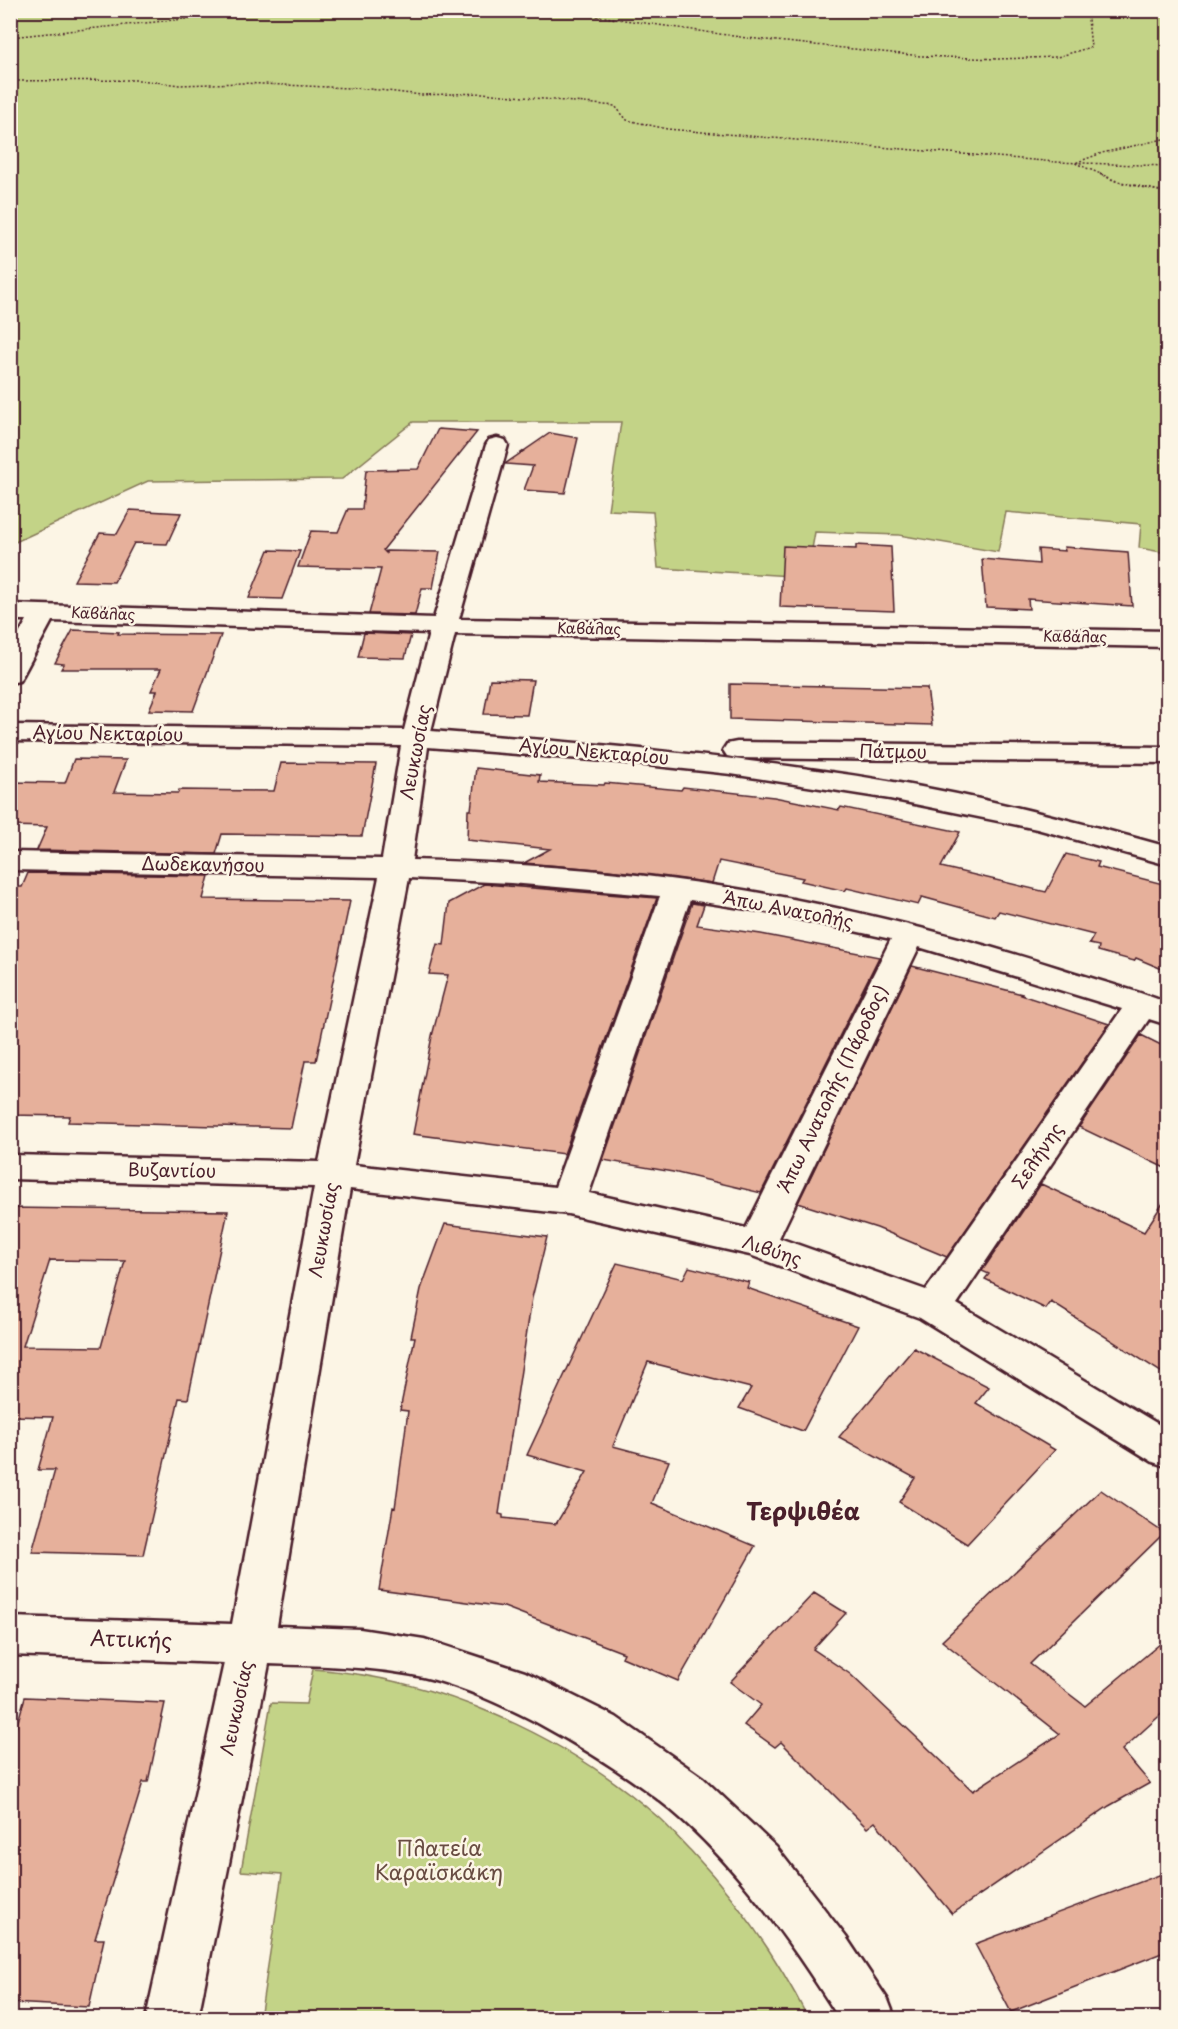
<svg xmlns="http://www.w3.org/2000/svg" width="1178" height="2029" font-family="'Playpen Sans',sans-serif">
<rect width="100%" height="100%" fill="#fcf5e5"/>
<filter id="ink" filterUnits="userSpaceOnUse"><feTurbulence type="fractalNoise" baseFrequency=".0167" numOctaves="2"/><feDisplacementMap in="SourceGraphic" scale="12" xChannelSelector="R" yChannelSelector="G"/><feConvolveMatrix kernelMatrix="1 2 1 2 8 2 1 2 1" color-interpolation-filters="sRGB"/></filter>
<g filter="url(#ink)">
<!-- green -->
<path fill="#c3d387" stroke="#867959" stroke-width="1.5" d="M10 11H1167V553L1139 548 1141 524 1006 512 998 552 899 535 815 532 807 577 658 568 653 512 608 510 621 422H413L342 479 148 481 11 544Z
M313 1669C438 1678 565 1735 659 1818 670 1828 680 1840 691 1851 738 1901 777 1957 808 2018H260L282 1874 241 1871 271 1703 306 1704Z"/>
<!-- building -->
<path fill="#e6b09b" stroke="#4a1f2b" stroke-width="1.5" fill-rule="evenodd" d="M438 429 477 432 383 550 386 553V551L440 552 433 588H422L415 615 369 614 381 569 298 567 311 531 338 532 348 509H362L366 470 418 469Z
M550 433 578 438 565 493 524 490 533 466 505 464Z
M130 510 181 513 167 544 134 543 114 582 74 581 100 533 117 534Z
M856 545 891 547 894 611 780 607 783 546 856 549Z
M1064 547 1128 552 1132 606 1028 599 1029 609 986 607 982 559 1039 564 1038 549 1065 551Z
M269 550 300 551 282 599 249 598Z
M73 630 119 632 118 634 221 635 193 711 149 710 157 691H151L161 669H61L64 664 55 663Z
M364 633 411 635 405 658 358 657Z
M490 679 533 680 527 715 484 714Z
M730 684 927 688 932 725 730 719Z
M74 759 126 760 114 792 178 793 179 790 274 791 281 763 376 764 362 836 222 834 216 854 37 850 47 827 10 826V782L65 783Z
M476 768 540 775 539 782 604 785 605 783 681 790 683 787 774 797 839 810 841 807 960 832 941 867 1046 892 1066 854 1099 862 1097 867 1167 885V971L1136 958 1134 961 1098 951 1099 946 1089 944 1094 935 999 911 995 917 922 897 918 905 847 888 845 891 801 881 803 878 719 861 712 883 608 870 524 863 550 849 467 840 468 810H471Z
M28 873 209 876 203 899 350 901 316 1061H305L291 1128 68 1122 70 1116 10 1115V899L16 887H22Z
M484 884 657 898 564 1154 413 1134 432 1036 448 975 429 974 437 944 444 945 449 903Z
M692 903 704 905 697 925 761 934 879 957 761 1193 673 1172 603 1160Z
M912 966 1022 994 1021 995 1109 1024 947 1257 877 1228 798 1203Z
M1141 1035 1167 1048V1169L1079 1127Z
M1041 1184 1144 1232 1167 1197V1376L1051 1302 1046 1309 985 1279 989 1274 982 1271Z
M10 1208 228 1211 188 1399 179 1398 143 1555 32 1552 55 1470H38L53 1417 10 1416ZM50 1260 125 1261 101 1347 23 1346Z
M445 1224 547 1237 532 1298 499 1514 503 1515V1518L556 1524 587 1472 527 1455 617 1263 683 1279 689 1267 749 1282 747 1288 858 1326 803 1431 739 1408 751 1388 648 1362 613 1446 669 1461 652 1503 755 1546 678 1681 622 1657 624 1653 504 1607 379 1590 393 1507 395 1508 408 1411 400 1410 415 1337H411L421 1289Z
M914 1348 989 1387 976 1403 1055 1450 967 1544 899 1502 915 1478 839 1437Z
M1101 1490 1164 1533 1030 1664 1085 1706 1167 1638V1709L1122 1750 1150 1783 1109 1806 952 1914 875 1822 867 1828 781 1742 775 1747 744 1725 761 1705 730 1682 814 1593 846 1613 813 1649 850 1674 973 1791 1060 1734 942 1641Z
M25 1697 165 1703 148 1782H143L95 1939H104L89 2007 10 2003V1749Z
M1167 1872V1951L1011 2012 975 1944Z"/>
<g fill="none" stroke-linecap="round" stroke-linejoin="round">
<defs>
<path id="minor" d="M497 438 505 440 508 445 459 619 1168 631V647L455 634 431 731C585 743 737 756 888 781 983 797 1075 821 1168 847V865L1037 829 890 799 731 774 619 762 428 747 412 860C516 863 622 870 725 887 838 905 950 933 1059 968 1096 980 1132 989 1168 1003V1025L1149 1019 957 1304 1168 1430V1467L1153 1462 920 1318 750 1255 568 1214 350 1189 277 1626 360 1629 424 1639 525 1672 616 1717 703 1778 776 1847 846 1937 888 2000 895 2018H839C793 1945 736 1864 669 1808 628 1775 582 1747 536 1722 500 1704 462 1686 423 1677 372 1666 321 1666 269 1664L198 2018H146L224 1663 10 1655V1617L232 1624 314 1187 10 1179V1155L319 1162 379 877 10 870V852L382 859 401 746 10 741V725L404 730 429 633 52 621 23 675 19 681 10 683V650L27 620H10V604L434 618 486 445 489 440ZM409 878 511 883 660 896 555 1187 354 1165ZM690 900 767 912 891 939 746 1228 589 1193ZM919 947 1122 1009 926 1290 779 1238Z
M737 742 1168 747V763L737 758 727 756 723 750 727 744Z"/>
</defs>
<!-- minor casing -->
<use href="#minor" stroke="#4a1f2b" stroke-width="5"/>
<!-- path-far1 -->
<path stroke="#4a1f2b" stroke-width="1.5" stroke-dasharray="2 2" stroke-linecap="butt" d="M557 10 747 38 921 56 998 59 1057 57 1091 47 1087 10
M10 37 271 10
M10 81 139 80 179 85 242 83 370 89 421 95 483 93 615 106 627 120 667 129 1056 162 1168 166
M1103 175 1075 163 1102 153 1168 138"/>
<!-- path -->
<path stroke="#4a1f2b" stroke-width="2" stroke-dasharray="2 2" stroke-linecap="butt" d="M1100 174 1116 181 1168 193"/>
<!-- minor -->
<use href="#minor" fill="#fcf5e5" fill-rule="evenodd"/>
</g>
</g>
<g text-anchor="middle" stroke-width="5" stroke-linejoin="round" paint-order="stroke">
<!-- far-street labels -->
<g font-size="15" fill="#4a1f2b" stroke="#fcf5e5">
<text transform="translate(103 614) rotate(2)" y="5">Καβάλας</text>
<text transform="translate(589 629) rotate(1)" y="5">Καβάλας</text>
<text transform="translate(1075 637) rotate(1)" y="5">Καβάλας</text>
</g>
<!-- street labels -->
<g font-size="18" fill="#4a1f2b" stroke="#fcf5e5">
<text transform="translate(108 734) rotate(1)" y="6">Αγίου Νεκταρίου</text>
<text transform="translate(416 752) rotate(-79)" y="6">Λευκωσίας</text>
<text transform="translate(594 752) rotate(5)" y="6">Αγίου Νεκταρίου</text>
<text transform="translate(893 752) rotate(1)" y="6">Πάτμου</text>
<text transform="translate(203 865) rotate(1)" y="6">Δωδεκανήσου</text>
<text transform="translate(788 910) rotate(11)" y="6">Άπω Ανατολής</text>
<text transform="translate(833 1089) rotate(-64)" y="6">Άπω Ανατολής (Πάροδος)</text>
<text transform="translate(1038 1156) rotate(-56)" y="6">Σελήνης</text>
<text transform="translate(172 1171) rotate(1)" y="6">Βυζαντίου</text>
<text transform="translate(324 1230) rotate(-80)" y="6">Λευκωσίας</text>
<text transform="translate(772 1251) rotate(18)" y="6">Λιβύης</text>
<text transform="translate(237 1708) rotate(-78)" y="6">Λευκωσίας</text>
</g>
<!-- near-street labels -->
<g font-size="21" fill="#4a1f2b" stroke="#fcf5e5">
<text transform="translate(131 1640) rotate(2)" y="7">Αττικής</text>
</g>
<!-- near-park labels -->
<g font-size="21" fill="#684c42" stroke="#fcf5e5">
<text x="439" y="1856">Πλατεία<tspan x="439" dy="24">Καραϊσκάκη</tspan></text>
</g>
<!-- near-neighbourhood labels -->
<g font-size="24" font-weight="bold" fill="#4a1f2b" stroke="#fcf5e5">
<text x="803" y="1520">Τερψιθέα</text>
</g>
</g>
<!-- margin -->
<rect width="1178" height="2029" fill="none" stroke="#fcf5e5" stroke-width="36"/>
<rect x="18" y="18" width="1142" height="1993" fill="none" stroke="#4a1f2b" stroke-width="2" filter="url(#ink)"/>
</svg>
